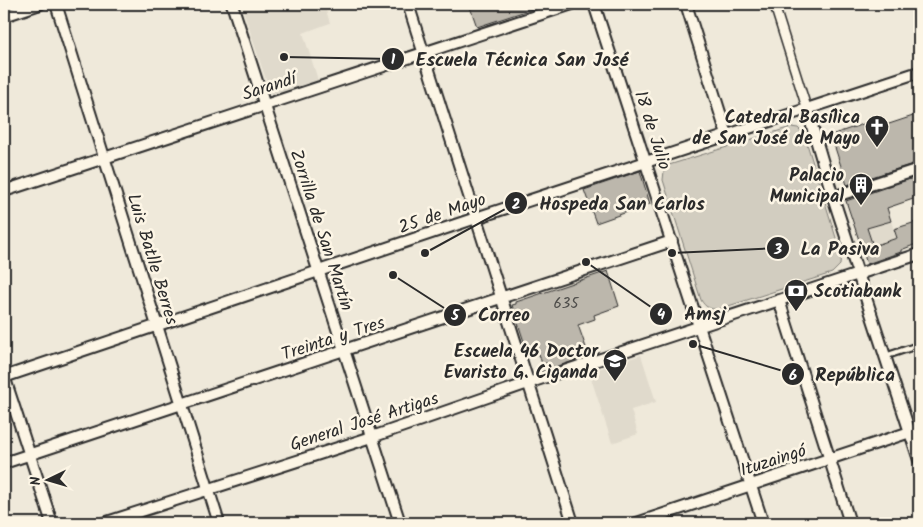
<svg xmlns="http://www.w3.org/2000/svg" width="923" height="527" font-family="Kalam,sans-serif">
<rect width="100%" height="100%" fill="#efe9da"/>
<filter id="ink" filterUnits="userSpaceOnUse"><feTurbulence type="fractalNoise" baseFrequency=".02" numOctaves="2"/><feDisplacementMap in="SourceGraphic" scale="10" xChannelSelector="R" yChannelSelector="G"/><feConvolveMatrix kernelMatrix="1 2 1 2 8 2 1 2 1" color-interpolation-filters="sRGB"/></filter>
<g filter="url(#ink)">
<!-- built -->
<path fill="#e0dacc" d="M241 4H324L330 23 303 33 318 80 274 95 270 92Z
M891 221 901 252 867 264 856 232Z
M641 355 656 402 631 410 638 434 612 443 589 372Z"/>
<!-- green -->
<path fill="#d2cdc0" stroke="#7e7c76" d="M791 127 798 128 804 134 841 254 840 265 832 273 719 309C710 310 705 307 701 300L663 180 664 171 669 165Z"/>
<!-- building -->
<path fill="#bcb7ac" stroke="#2b2b2b" d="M469 4H544V5L477 27Z
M919 114V162L847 185 831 135 878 119 880 127Z
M640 171 650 204 596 223 584 190Z
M919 176V197L887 208 891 221 867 228 873 246 897 238 894 229 919 221V243L901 250V252L867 264 846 201Z
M608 271 619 306 594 315 595 319 578 325 589 356 549 369 547 363 542 364 539 354 529 357 512 305 516 304V302Z"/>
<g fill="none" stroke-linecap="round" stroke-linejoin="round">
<defs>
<path id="service" d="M886 356 919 345"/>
<path id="pedestrian" d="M774 4 807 109"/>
<path id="minor" d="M56 4 219 523
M232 4 400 523
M408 4 573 523
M594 4 763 523
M686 4 727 135
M4 16 40 4
M807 109 833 197 919 460
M4 191 572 4
M833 197 919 169
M779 300 850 523
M4 376 52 523
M4 377 476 218 919 72
M4 463 672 241
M104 523 372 437 528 383 919 254
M637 523 919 429"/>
</defs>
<!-- service casing -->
<use href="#service" stroke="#2b2b2b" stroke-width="9"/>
<!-- pedestrian casing -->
<use href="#pedestrian" stroke="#2b2b2b" stroke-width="11"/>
<!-- minor casing -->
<use href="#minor" stroke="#2b2b2b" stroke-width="14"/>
<!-- service -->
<use href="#service" stroke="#fcf5e5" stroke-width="5"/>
<!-- pedestrian -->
<use href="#pedestrian" stroke="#fcf5e5" stroke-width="8"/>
<!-- minor -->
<use href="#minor" stroke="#fcf5e5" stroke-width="10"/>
</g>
</g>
<!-- icons -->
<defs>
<symbol id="church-pin" viewBox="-11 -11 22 30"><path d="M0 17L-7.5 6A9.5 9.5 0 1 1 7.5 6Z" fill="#2b2b2b" stroke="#fcf5e5"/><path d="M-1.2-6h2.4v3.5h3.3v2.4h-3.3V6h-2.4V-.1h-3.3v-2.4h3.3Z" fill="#fff"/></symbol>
<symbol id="building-pin" viewBox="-11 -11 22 30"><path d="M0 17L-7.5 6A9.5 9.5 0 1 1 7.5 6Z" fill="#2b2b2b" stroke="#fcf5e5"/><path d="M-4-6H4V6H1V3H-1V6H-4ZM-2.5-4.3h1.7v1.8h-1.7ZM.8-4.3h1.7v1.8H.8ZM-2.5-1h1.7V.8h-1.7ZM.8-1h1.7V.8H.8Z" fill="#fff"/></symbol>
<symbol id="bank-pin" viewBox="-11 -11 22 30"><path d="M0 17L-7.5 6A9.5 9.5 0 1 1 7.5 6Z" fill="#2b2b2b" stroke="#fcf5e5"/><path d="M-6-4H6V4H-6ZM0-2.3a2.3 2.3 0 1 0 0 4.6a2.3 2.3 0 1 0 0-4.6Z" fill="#fff"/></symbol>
<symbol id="school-pin" viewBox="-11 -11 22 30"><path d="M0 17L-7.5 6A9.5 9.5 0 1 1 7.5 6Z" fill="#2b2b2b" stroke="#fcf5e5"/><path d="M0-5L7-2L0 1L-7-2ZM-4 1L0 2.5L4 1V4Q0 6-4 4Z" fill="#fff"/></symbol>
</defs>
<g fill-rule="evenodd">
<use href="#church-pin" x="863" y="113" width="28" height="38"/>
<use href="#building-pin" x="847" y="171" width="28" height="38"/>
<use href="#bank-pin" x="782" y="277" width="28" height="38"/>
<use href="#school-pin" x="601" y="347" width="28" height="38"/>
</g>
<g text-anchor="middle" stroke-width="5" stroke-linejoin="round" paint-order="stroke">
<!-- number labels -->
<g font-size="15" fill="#4f4e4b">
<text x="566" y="308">635</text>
</g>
<!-- street labels -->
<g font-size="18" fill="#2b2b2b" stroke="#fcf5e5">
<text transform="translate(269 86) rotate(-18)" y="6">Sarandí</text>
<text transform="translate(653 130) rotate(72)" y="6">18 de Julio</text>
<text transform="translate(442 213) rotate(-19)" y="6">25 de Mayo</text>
<text transform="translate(322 230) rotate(72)" y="6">Zorrilla de San Martín</text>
<text transform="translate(153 259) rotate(73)" y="6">Luis Batlle Berres</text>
<text transform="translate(333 338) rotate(-18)" y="6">Treinta y Tres</text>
<text transform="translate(364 421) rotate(-18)" y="6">General José Artigas</text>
<text transform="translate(773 460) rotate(-18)" y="6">Ituzaingó</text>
</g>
<!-- poi labels -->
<g font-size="18" font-weight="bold" fill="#2b2b2b" stroke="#fcf5e5" text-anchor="end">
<text x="860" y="123">Catedral Basílica<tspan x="860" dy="21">de San José de Mayo</tspan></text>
<text x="844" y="181">Palacio<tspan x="844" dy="21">Municipal</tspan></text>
<text x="814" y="297" text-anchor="start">Scotiabank</text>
<text x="598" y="357">Escuela 46 Doctor<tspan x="598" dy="21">Evaristo G. Ciganda</tspan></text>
</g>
</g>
<!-- callouts -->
<path fill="none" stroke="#2b2b2b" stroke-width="2" d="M284 57L393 59M425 253L516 203M672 253L778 248M586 262L661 314M393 275L455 315M693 344L793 374"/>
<g fill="#2b2b2b" stroke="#fcf5e5" stroke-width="2">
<circle cx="284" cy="57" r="5"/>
<circle cx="425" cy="253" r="5"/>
<circle cx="672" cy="253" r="5"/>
<circle cx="586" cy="262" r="5"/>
<circle cx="393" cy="275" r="5"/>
<circle cx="693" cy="344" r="5"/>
<circle cx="393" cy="59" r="12"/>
<circle cx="516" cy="203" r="12"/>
<circle cx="778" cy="248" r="12"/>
<circle cx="661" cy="314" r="12"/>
<circle cx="455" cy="315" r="12"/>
<circle cx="793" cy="374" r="12"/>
</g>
<g font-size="15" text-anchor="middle" font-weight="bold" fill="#fff">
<text x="393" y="64">1</text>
<text x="516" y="209">2</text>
<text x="778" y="254">3</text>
<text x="661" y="319">4</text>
<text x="455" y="320">5</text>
<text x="793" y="380">6</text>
</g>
<g font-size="19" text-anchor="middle" font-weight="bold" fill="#2b2b2b" stroke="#fcf5e5" stroke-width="5" stroke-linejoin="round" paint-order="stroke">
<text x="522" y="66">Escuela Técnica San José</text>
<text x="622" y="210">Hospeda San Carlos</text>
<text x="840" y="255">La Pasiva</text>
<text x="705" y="320">Amsj</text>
<text x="504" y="321">Correo</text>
<text x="855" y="381">República</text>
</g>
<!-- margin -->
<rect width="923" height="527" fill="none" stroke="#fcf5e5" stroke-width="20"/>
<rect x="10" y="10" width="903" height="507" fill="none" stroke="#2b2b2b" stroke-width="2" filter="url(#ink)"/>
<!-- north arrow -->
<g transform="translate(48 480) rotate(265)" stroke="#fcf5e5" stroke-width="4" paint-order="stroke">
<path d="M0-4L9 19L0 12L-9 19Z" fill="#2b2b2b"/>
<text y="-8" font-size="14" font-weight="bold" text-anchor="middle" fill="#2b2b2b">N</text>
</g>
</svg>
